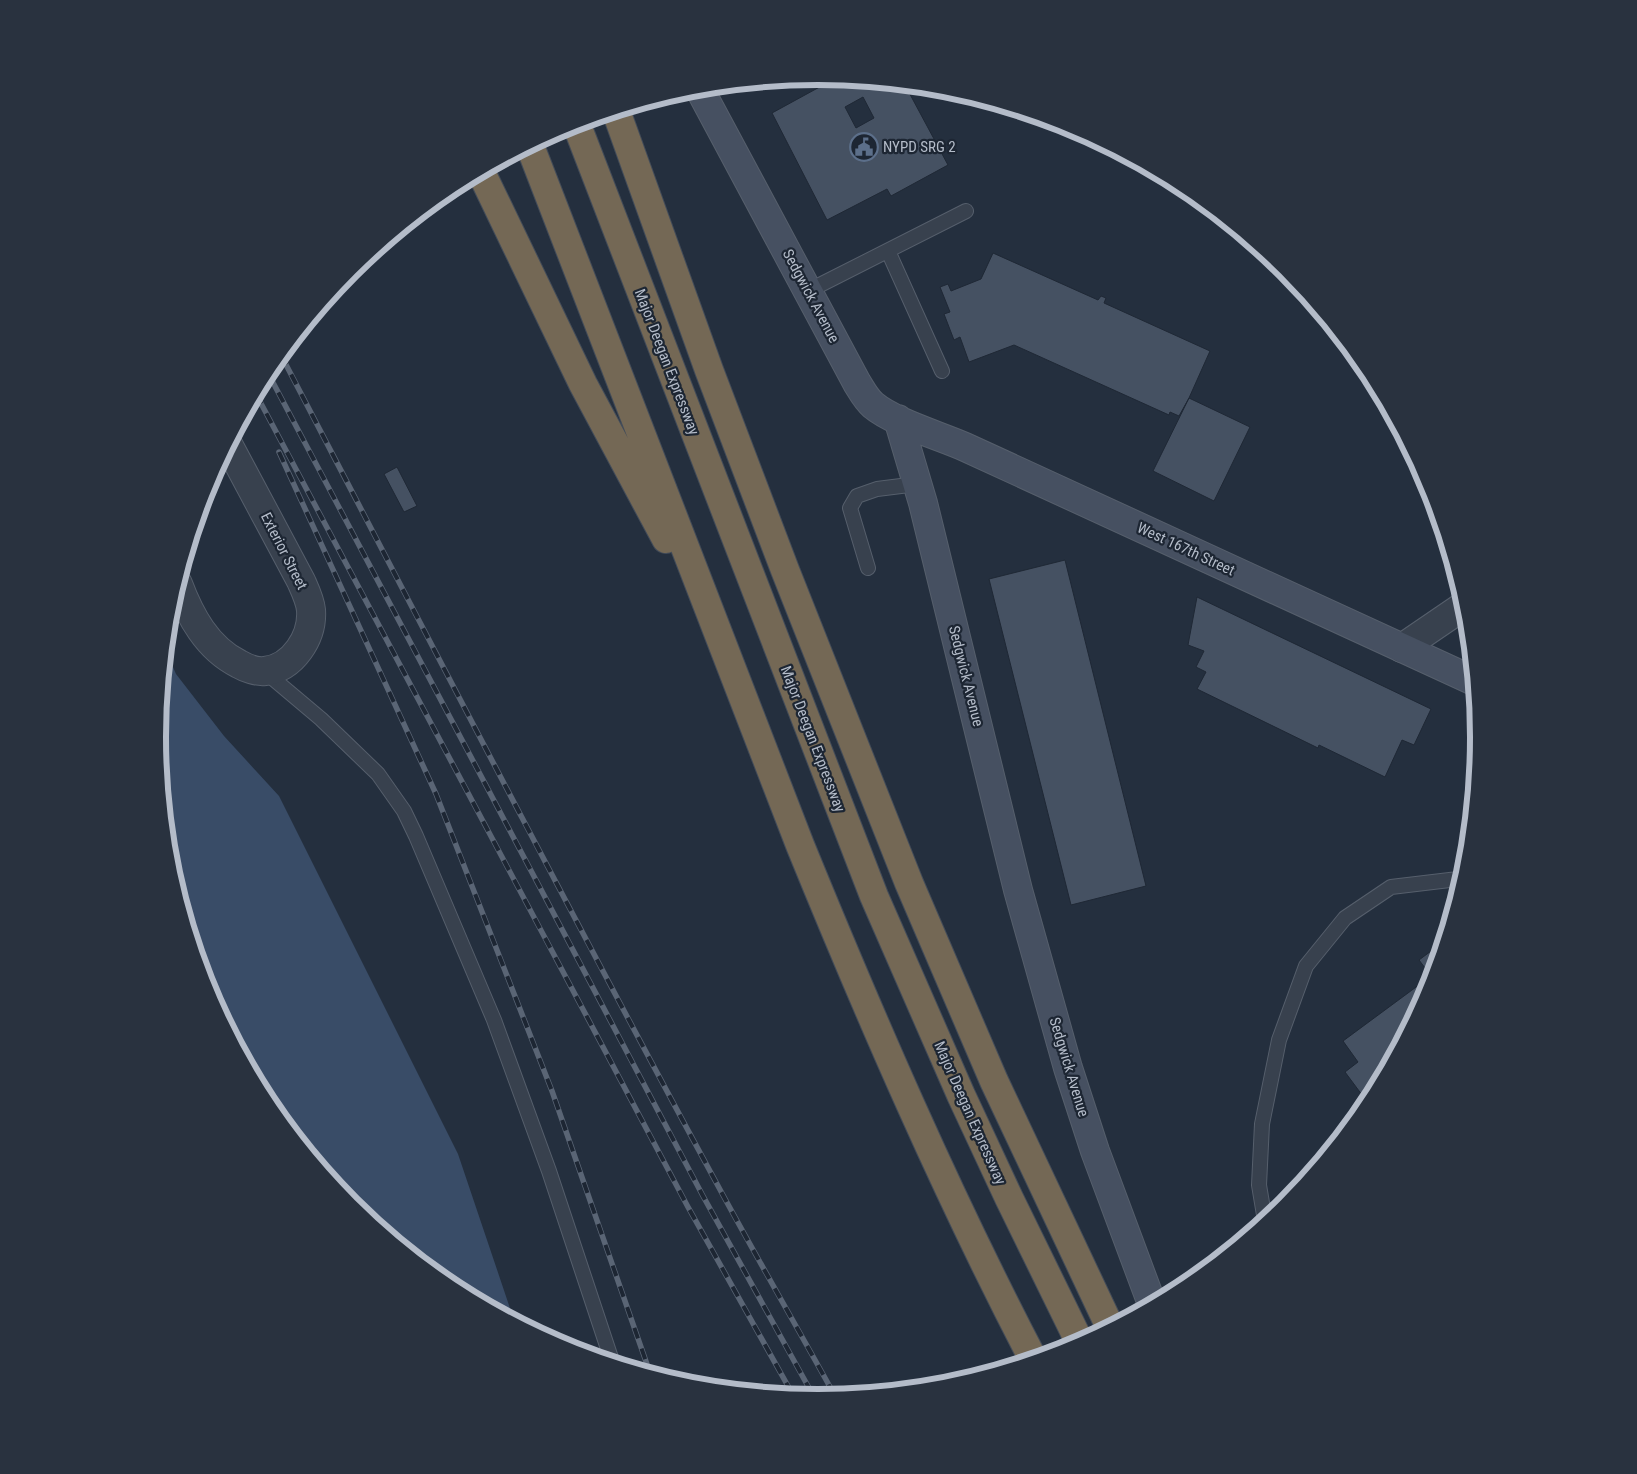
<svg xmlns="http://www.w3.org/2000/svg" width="1637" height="1474" font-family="'Roboto Condensed',sans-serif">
<rect width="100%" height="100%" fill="#242f3e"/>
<!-- water -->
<path fill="#394c67" d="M166 651 176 674 224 736 279 796 458 1154 514 1320 451 1286 351 1204 269 1104 208 990 170 866 158 737Z"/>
<!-- building -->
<path fill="#455162" stroke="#1f2835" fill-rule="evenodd" d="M836 78 905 85 948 165 891 196 887 189 827 220 772 113ZM863 97 874 118 856 128 845 107Z
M993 253 1098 300 1101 296 1106 298 1104 303 1210 351 1189 398 1179 416 1170 412 1169 415 1014 345 969 362 960 337 954 340 944 314 950 312 940 287 948 284 951 291 981 279Z
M1189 398 1250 427 1214 501 1153 471Z
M397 467 417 506 404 512 384 474Z
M1065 560 1146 886 1071 905 989 579Z
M1197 597 1431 709 1414 745 1402 740 1385 777 1319 745 1318 748 1197 689 1206 672 1196 667 1204 651 1188 645Z
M1443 942 1429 990 1368 1103 1345 1072 1358 1062 1343 1041 1431 976 1419 960Z"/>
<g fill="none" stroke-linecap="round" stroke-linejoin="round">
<defs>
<path id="service" d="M888 251 942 371
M808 291 966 211
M868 568 850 508 857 496 877 489 917 484
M264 671 321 719 378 774 404 811 416 836 494 1020 549 1171 612 1361
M1265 1221 1259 1185 1262 1124 1279 1040 1306 966 1345 918 1391 887 1458 879 1462 880"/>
<path id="minor" d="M178 584C190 616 207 648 239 664 246 668 257 672 265 671 293 668 313 637 311 610 310 600 305 590 301 581L229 446
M1402 648 1465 605"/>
<path id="secondary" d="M699 88 857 383C862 391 866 399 873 405 893 422 940 436 965 447L1474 681
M898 419 923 503 1018 890 1068 1068 1095 1151 1152 1304"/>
<path id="motorway" d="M616 111 709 370 785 570 909 883 994 1081 1110 1327
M576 123 874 896 961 1095 1009 1198 1080 1343
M530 146 800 845C871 1019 946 1192 1033 1359
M481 172 583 384 666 539"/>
</defs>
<!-- service casing -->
<use href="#service" stroke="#565f6c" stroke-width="16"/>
<!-- minor casing -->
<use href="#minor" stroke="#565f6c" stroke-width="30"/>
<!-- secondary casing -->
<use href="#secondary" stroke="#565f6c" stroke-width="30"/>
<!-- motorway casing -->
<use href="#motorway" stroke="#434c59" stroke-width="30"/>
<!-- service -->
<use href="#service" stroke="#38414e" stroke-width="14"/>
<!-- minor -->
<use href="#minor" stroke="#38414e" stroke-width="28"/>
<!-- secondary -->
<use href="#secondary" stroke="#465061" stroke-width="28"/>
<!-- motorway -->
<use href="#motorway" stroke="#746855" stroke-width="28"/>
<defs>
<path id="rail" d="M281 355C425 632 568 909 717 1184 755 1255 796 1325 835 1396
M268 373 703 1196 814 1397
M256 394 688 1207 793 1395
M279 452 436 794 552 1091 650 1373"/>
</defs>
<!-- rail casing -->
<use href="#rail" stroke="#5a6575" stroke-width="5.5"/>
<!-- rail -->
<use href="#rail" stroke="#1d2633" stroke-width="4" stroke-dasharray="11" stroke-linecap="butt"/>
</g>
<!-- icons -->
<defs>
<symbol id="civic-ring" viewBox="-11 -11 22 22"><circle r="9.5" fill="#1d2633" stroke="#5c6f8a" stroke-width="1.5"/><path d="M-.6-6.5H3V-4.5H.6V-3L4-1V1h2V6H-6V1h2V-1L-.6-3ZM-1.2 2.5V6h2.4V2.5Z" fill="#5c6f8a"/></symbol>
</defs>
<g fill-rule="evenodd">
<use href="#civic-ring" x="848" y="131" width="32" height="32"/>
</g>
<g text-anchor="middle" stroke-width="4.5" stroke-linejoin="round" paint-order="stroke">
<!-- poi labels -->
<g font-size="15" fill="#b4bcc9" stroke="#1d2633" text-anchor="start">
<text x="883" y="152">NYPD SRG 2</text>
</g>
<!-- street labels -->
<g font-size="15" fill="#b4bcc9" stroke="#1d2633">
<text transform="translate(811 296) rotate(62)" y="5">Sedgwick Avenue</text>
<text transform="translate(667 362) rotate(69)" y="5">Major Deegan Expressway</text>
<text transform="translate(1186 549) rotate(25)" y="5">West 167th Street</text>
<text transform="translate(284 551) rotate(63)" y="5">Exterior Street</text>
<text transform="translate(966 676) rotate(76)" y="5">Sedgwick Avenue</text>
<text transform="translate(813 739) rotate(69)" y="5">Major Deegan Expressway</text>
<text transform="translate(1069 1067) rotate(73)" y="5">Sedgwick Avenue</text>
<text transform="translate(970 1113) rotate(66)" y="5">Major Deegan Expressway</text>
</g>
</g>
<!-- crop -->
<path d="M0 0H1637V1474H0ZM166 737a652 652 0 1 1 1304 0a652 652 0 1 1-1304 0Z" fill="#29323f" fill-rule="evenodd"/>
<path fill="none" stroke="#b4bcc9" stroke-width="6" d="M166 737a652 652 0 1 1 1304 0a652 652 0 1 1-1304 0Z"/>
</svg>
